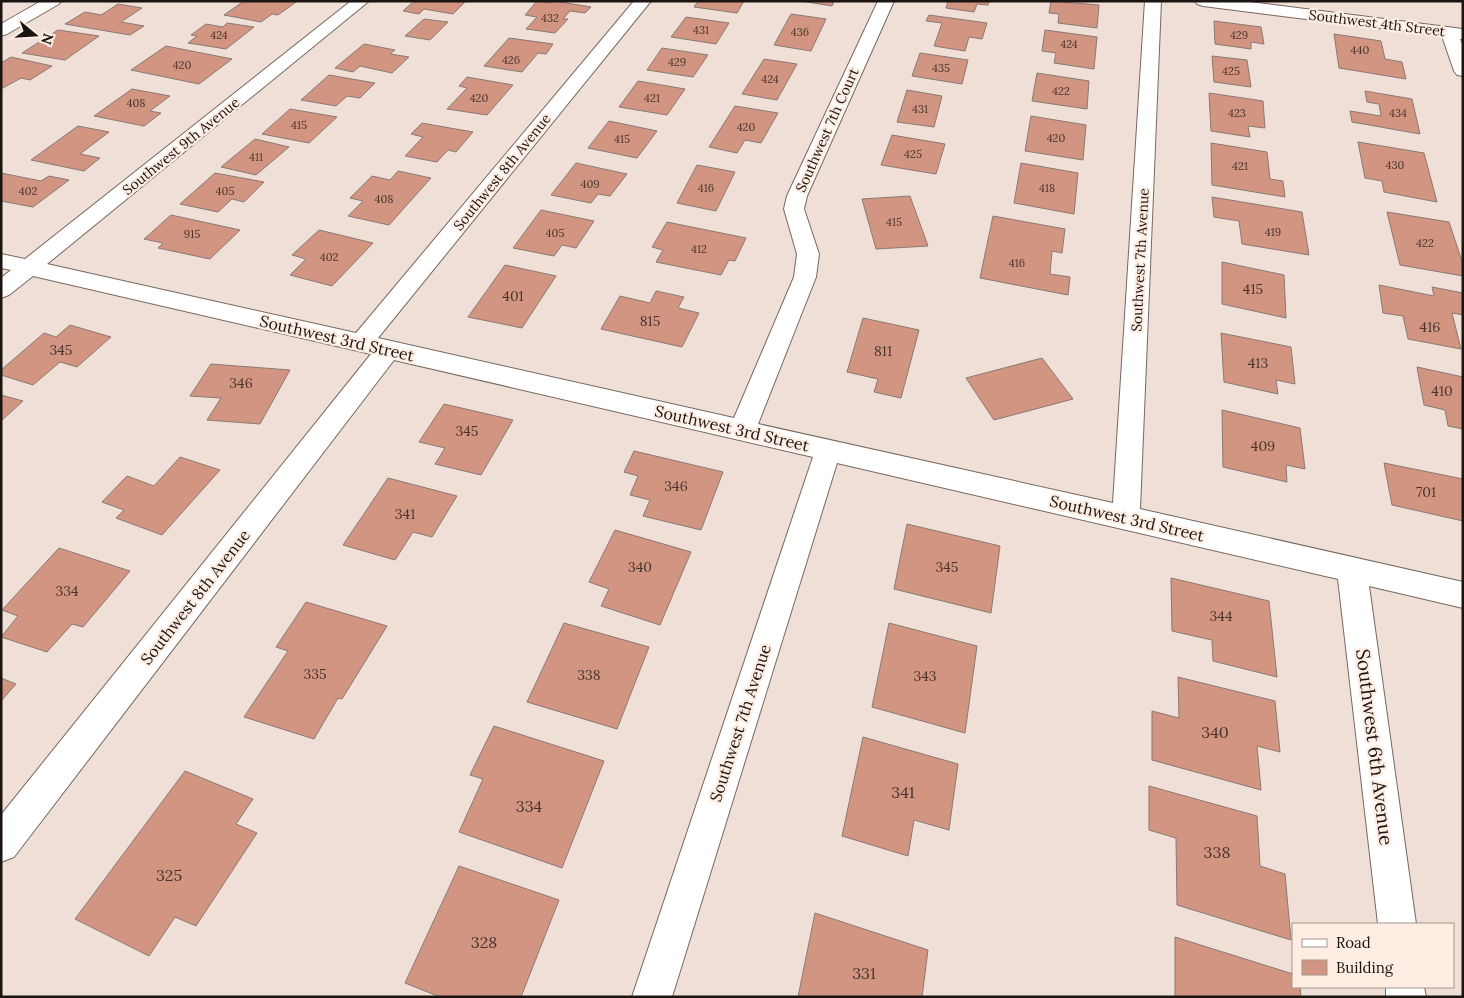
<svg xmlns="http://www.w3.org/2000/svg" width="1464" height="998" font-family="Lora,serif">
<rect width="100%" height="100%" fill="#f0dfd6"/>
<!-- building -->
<path fill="#d29581" stroke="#897973" d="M244 1H295L296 2 278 15 272 14 261 22 224 15Z
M414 1H466L453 14 424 9 419 14 403 11Z
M537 1 550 3 554 1 591 7 585 13 570 11 563 19H568L555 33 526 29 537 17 525 15Z
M698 1H744L737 13 694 7Z
M801 1H834L832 6Z
M948 1H989L988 5 977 4 974 12 946 8Z
M1051 1 1099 5 1097 28 1058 23 1059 14 1049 13Z
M118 4 142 8 121 22 144 26 130 35 65 24 85 12 101 15Z
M791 14 826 19 811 51 774 45Z
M929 15 987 23 982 39 969 37 965 51 934 46 942 23 926 21Z
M686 17 729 23 716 44 671 37Z
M424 19 448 22 430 40 405 36Z
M1214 21 1261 27 1264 44 1251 42V49L1215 44Z
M227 23 254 27 226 49 188 43 197 36 191 35 206 24 223 27Z
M58 30 99 36 65 60 22 53Z
M1045 30 1097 37 1094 69 1054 63 1056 53 1042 51Z
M1334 34 1381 41 1385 59 1402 62 1406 79 1339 68Z
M509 38 553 44 546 54 538 53 522 72 484 66Z
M364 44 395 50 390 54 409 57 392 73 360 66 353 72 335 68Z
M166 46 232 59 199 84 131 70Z
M662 48 708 55 693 77 647 70Z
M920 53 968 60 962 84 912 76Z
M1212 56 1247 60 1251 87 1214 82Z
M11 57 52 66 30 80 21 78 1 89V63Z
M764 59 797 64 777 100 742 94Z
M1037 73 1089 81 1087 109 1032 101Z
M329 75 375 83 360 98 347 96 336 106 301 100Z
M467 77 513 85 487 115 447 109 467 88 459 86Z
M638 81 685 89 667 115 619 107Z
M132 89 170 96 150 111 161 113 144 126 94 116Z
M907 90 942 96 934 127 897 122Z
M1365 91 1412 99 1420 134 1352 122 1350 111 1381 116 1379 104 1367 102Z
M1209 93 1263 101 1265 128 1248 126 1250 137 1211 131Z
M735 106 778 113 761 143 745 140 737 153 709 147Z
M290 109 337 117 309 143 262 134Z
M1031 116 1086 125 1083 160 1025 151Z
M609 121 657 131 637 158 588 148Z
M422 123 433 125 473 132 456 152 448 150 437 162 405 156 423 137 411 134Z
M78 126 109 132 80 154 100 158 84 171 31 160Z
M892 135 945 144 936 174 881 165Z
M255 139 289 147 256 175 221 167Z
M1358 142 1424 153 1437 202 1384 192 1382 181 1365 178Z
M1211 143 1267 152 1270 179 1283 181 1285 197 1212 185Z
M576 163 627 174 610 196 598 194 591 203 551 195Z
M1021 163 1078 173 1074 214 1014 203Z
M697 165 735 172 716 211 677 203Z
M398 171 431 178 389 225 348 216 363 201 350 198 372 176 390 180Z
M1 173 41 181 49 176 69 180 33 207 1 201Z
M215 173 264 182 244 202 232 199 218 212 180 204Z
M910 196 928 246 876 249 862 199Z
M1212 197 1302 212 1309 255 1242 244 1239 221 1214 217Z
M541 210 594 221 576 248 562 245 554 256 513 248Z
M1387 212 1449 222 1463 264V276L1400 265Z
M171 215 240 230 210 259 158 248 163 243 144 239Z
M993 216 1065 229 1062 253 1052 251 1050 274 1070 277 1068 295 980 278Z
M667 222 746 238 735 261 729 260 721 275 656 262 663 250 652 247Z
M319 230 373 243 332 286 290 275 306 259 292 255Z
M1222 262 1284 275 1286 318 1222 304Z
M505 265 556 276 522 328 468 317Z
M1379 285 1434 296 1432 287 1463 293V315L1452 313 1461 349 1408 339 1403 316 1383 313Z
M656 291 684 297 678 308 699 313 682 347 601 329 620 296 650 303Z
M863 318 919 330 901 398 874 392 878 379 847 372Z
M70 325 111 337 77 367 60 362 33 385 1 375V370L44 333 56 337Z
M1221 333 1291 347 1295 384 1276 380 1278 394 1224 382Z
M1042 358 1073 399 994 420 966 378Z
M211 364 290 370 260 424 207 420 221 398 190 396Z
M1417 367 1463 377V429L1448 426 1445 410 1424 405Z
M1 395 23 401 1 421Z
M444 404 513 420 481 475 435 464 445 448 419 442Z
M1222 410 1300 428 1305 469 1286 465 1287 482 1223 467Z
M634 451 723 472 701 530 643 516 650 500 630 495 638 476 624 472Z
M180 457 220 470 162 535 116 518 124 510 102 502 127 476 154 486Z
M1384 463 1463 479V521L1392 505Z
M388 478 457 496 432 537 413 532 395 560 343 545Z
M907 524 1000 546 991 613 894 589Z
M615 530 691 552 660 625 601 606 609 589 589 582Z
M59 548 130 571 83 627 72 624 47 652 1 637 18 616 2 610Z
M1171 578 1269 601 1277 677 1213 661 1212 640 1172 631Z
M306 602 387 626 342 699 338 698 314 739 244 717 288 651 276 647Z
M564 623 649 647 617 729 527 702Z
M889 623 977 646 965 733 872 707Z
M1178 677 1275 701 1280 752 1257 746 1261 790 1152 760V711L1179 718Z
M1 678 16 684 1 701Z
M494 726 604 761 562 868 459 832 483 779 470 775Z
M863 737 958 764 949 830 914 820 908 856 842 836Z
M185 771 253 799 236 824 257 833 196 926 175 917 149 956 75 919Z
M1149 786 1257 816 1260 866 1285 874 1291 940 1177 905 1176 838 1149 830Z
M459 866 559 900 521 997H440L405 983Z
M815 913 928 950 922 997H798Z
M1175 937 1293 974V987H1300L1301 997H1175Z"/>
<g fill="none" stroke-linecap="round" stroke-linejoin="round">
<defs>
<path id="minor" d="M41 1H61L59 4 7 34 1 36V24Z
M351 1H369L47 264 356 333 634 1H651L378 338 734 418 794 277 797 254 784 209 787 196 878 1H894L807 196 804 209 819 254 816 277 758 424 1113 503 1145 1H1161L1140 509 1463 582V608L1369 586 1416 924H1378L1338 579 837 463 672 997H632L813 457 394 360 14 857 1 862V815L371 354 33 276 9 295 1 298V278L11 270 1 268V254L25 259Z
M1195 1H1242L1463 29V39H1460L1463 47V76L1457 75 1454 71 1442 36 1203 6 1197 4Z
M1386 987H1424L1426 997H1386Z"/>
</defs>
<!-- minor casing -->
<use href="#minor" stroke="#766860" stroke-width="2"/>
<!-- minor -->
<use href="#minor" fill="#fff" fill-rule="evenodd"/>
</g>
<g text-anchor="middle" stroke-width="4.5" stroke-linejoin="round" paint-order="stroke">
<!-- far-number labels -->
<g font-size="11" fill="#49352e">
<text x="550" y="22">432</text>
<text x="701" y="34">431</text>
<text x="800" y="36">436</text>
<text x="219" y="39">424</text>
<text x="1239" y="39">429</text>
<text x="1069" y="48">424</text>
<text x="1360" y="54">440</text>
<text x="511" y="64">426</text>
<text x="677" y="66">429</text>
<text x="182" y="69">420</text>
<text x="941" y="72">435</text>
<text x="1231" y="75">425</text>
<text x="770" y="83">424</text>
<text x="1061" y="95">422</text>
<text x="479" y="102">420</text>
<text x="652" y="102">421</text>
<text x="136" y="107">408</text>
<text x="920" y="113">431</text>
<text x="1237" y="117">423</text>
<text x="1398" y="117">434</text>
<text x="299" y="129">415</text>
<text x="746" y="131">420</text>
<text x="1056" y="142">420</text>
<text x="622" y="143">415</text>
<text x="913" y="158">425</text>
<text x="256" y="161">411</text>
<text x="1395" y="169">430</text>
<text x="1240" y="170">421</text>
<text x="590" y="188">409</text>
<text x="706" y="192">416</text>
<text x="1047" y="192">418</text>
<text x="28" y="195">402</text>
<text x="225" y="195">405</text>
<text x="384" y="203">408</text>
<text x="894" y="226">415</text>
<text x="1273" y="236">419</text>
<text x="555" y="237">405</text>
<text x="192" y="238">915</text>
<text x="1425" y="247">422</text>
<text x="699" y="253">412</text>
<text x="329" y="261">402</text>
<text x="1017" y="267">416</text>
</g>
<!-- far-street labels -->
<g font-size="14" fill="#1b1512" stroke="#fdede3">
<text transform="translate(1377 23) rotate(7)" y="5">Southwest 4th Street</text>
<text transform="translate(827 130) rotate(-66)" y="5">Southwest 7th Court</text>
<text transform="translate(181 146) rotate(-39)" y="5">Southwest 9th Avenue</text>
<text transform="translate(502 172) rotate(-51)" y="5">Southwest 8th Avenue</text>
<text transform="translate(1140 260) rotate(-87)" y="5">Southwest 7th Avenue</text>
</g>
<!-- number labels -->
<g font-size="14" fill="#49352e">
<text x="1253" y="294">415</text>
<text x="513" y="301">401</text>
<text x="650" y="326">815</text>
<text x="1430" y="332">416</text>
<text x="61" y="355">345</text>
<text x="883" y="356">811</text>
<text x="1258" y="368">413</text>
<text x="241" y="388">346</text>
<text x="1442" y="396">410</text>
<text x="467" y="436">345</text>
<text x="1263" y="451">409</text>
<text x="676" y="491">346</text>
<text x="1426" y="497">701</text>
<text x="405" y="519">341</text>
<text x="640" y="572">340</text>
<text x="947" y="572">345</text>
<text x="67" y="596">334</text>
<text x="1221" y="621">344</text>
<text x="315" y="679">335</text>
<text x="589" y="680">338</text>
<text x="925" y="681">343</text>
</g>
<!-- street labels -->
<g font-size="16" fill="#1b1512" stroke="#fdede3">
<text transform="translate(337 338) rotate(13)" y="6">Southwest 3rd Street</text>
<text transform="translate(732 428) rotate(13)" y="6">Southwest 3rd Street</text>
<text transform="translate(1127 518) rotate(13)" y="6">Southwest 3rd Street</text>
<text transform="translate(195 597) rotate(-52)" y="6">Southwest 8th Avenue</text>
<text transform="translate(740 723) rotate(-72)" y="6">Southwest 7th Avenue</text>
</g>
<!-- near-number labels -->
<g font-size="16" fill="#49352e">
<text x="1215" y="738">340</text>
<text x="903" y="798">341</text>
<text x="529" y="812">334</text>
<text x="1217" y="858">338</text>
<text x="169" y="881">325</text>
<text x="484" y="948">328</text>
<text x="864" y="979">331</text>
</g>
<!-- near-street labels -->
<g font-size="19" fill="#1b1512" stroke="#fdede3">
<text transform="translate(1375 747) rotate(83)" y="7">Southwest 6th Avenue</text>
</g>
</g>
<!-- border -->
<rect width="1464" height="998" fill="none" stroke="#1b1512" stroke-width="5"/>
<!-- legend -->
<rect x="1292" y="923" width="162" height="65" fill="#fdede3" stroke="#a3978f"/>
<rect x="1302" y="939" width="25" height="8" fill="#ffffff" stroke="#a3978f"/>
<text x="1336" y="948" font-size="15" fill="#1b1512">Road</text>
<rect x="1302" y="960" width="25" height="15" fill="#d29581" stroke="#a3978f"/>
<text x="1336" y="973" font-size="15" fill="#1b1512">Building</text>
<!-- north arrow -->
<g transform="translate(35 35) rotate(108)" stroke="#fdede3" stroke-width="4" paint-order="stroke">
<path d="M0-4L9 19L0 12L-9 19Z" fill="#1b1512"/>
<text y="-8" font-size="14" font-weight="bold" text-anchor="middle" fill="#1b1512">N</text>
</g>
</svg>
